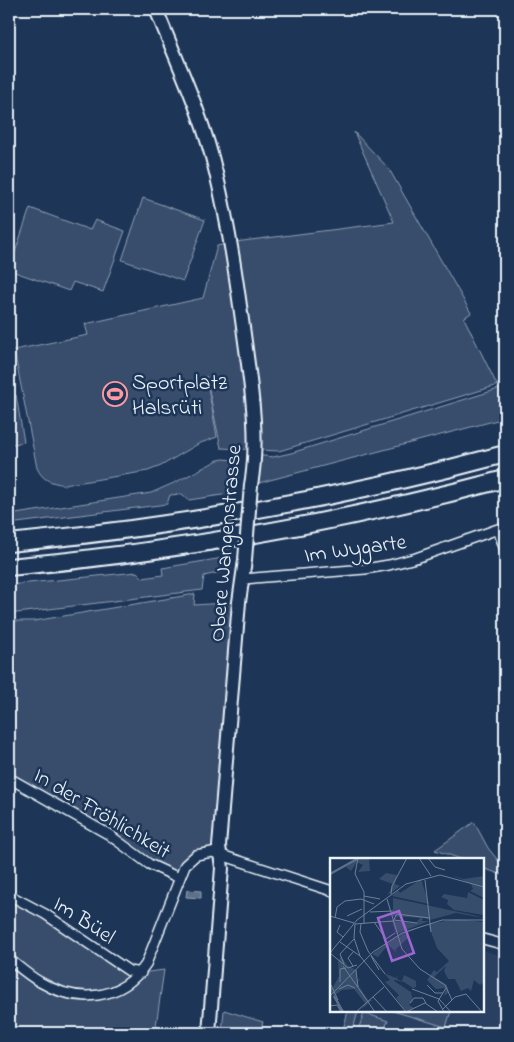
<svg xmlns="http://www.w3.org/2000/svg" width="514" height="1042" font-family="'Indie Flower',sans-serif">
<rect width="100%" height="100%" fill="#1d3557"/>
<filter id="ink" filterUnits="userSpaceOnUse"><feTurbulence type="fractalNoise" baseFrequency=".02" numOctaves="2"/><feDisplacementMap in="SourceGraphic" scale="10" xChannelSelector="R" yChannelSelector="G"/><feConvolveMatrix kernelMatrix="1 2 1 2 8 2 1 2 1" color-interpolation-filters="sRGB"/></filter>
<g filter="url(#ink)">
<!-- built -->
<path fill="#2a4162" d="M483 950 505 957V1011L498 1033H342L348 1011H483Z"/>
<!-- green -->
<path fill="#374d6c" stroke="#909fb2" d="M354 132 389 169 471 313 464 318 497 385 505 380V383L279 451 221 448 206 376 217 437 198 444 161 466 148 471 64 485C51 482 43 481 37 468L14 350 88 335 85 324 203 298 217 246 235 242 394 222Z
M143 198 205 220 183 281 122 260Z
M30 208 90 230 95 220 125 231 103 292 73 282 69 291 9 270Z
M505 387V418L251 485 254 455 273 457 291 453Z
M16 395 24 442 9 445V396Z
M224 459 233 460 238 477 235 493 189 500 182 494 170 495 167 504 9 524V515L151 493 176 482 218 460Z
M229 557 231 570 204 576 202 590 9 614V585L137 572 143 578 163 575 162 568Z
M195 594 194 605 239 602 219 846 196 855 179 878 9 778V621H34Z
M474 822 488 848 505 869V876L483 868V860L461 859 435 850Z
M9 895 141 973 164 970 155 1033H9Z
M224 1010 263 1022 260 1033H222Z
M348 1011H358L352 1033H342Z
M393 1011H451L446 1027Z
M364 1013 388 1021 385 1028 377 1029 374 1033H357Z"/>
<!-- water -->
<path fill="#5d7089" stroke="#95a4b5" d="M187 890 201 891V898L186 897Z"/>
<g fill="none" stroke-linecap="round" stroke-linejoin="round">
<defs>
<path id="street" d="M243 579 365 569 389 565 416 558 498 529 505 550
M9 778 108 834 149 864 179 878
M9 895 45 914 129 971 141 973
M483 939 505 945
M9 959C19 967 29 976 40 982 77 1004 121 1001 146 964L185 865 196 855 212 852 332 891"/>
<path id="secondary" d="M156 9C177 62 203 116 216 173 230 230 238 290 246 349 252 394 259 440 251 485
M209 1033 222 868 219 846 239 602 245 560"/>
<path id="highway" d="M9 543C176 527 343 498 505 454
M9 567C176 552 343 522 505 479"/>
</defs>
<!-- street casing -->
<use href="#street" stroke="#e8f1f8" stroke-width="12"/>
<!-- secondary casing -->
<use href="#secondary" stroke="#e8f1f8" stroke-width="16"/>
<!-- highway casing -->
<use href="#highway" stroke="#e8f1f8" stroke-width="20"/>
<!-- street -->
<use href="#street" stroke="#1d3557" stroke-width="9"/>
<!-- secondary -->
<use href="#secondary" stroke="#1d3557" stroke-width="12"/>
<!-- highway -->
<use href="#highway" stroke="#1d3557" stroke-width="16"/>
<defs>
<path id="secondary-bridge" d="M245 560 251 485"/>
</defs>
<!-- secondary-bridge casing -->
<use href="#secondary-bridge" stroke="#e8f1f8" stroke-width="16" stroke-linecap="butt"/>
<!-- secondary-bridge -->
<use href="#secondary-bridge" stroke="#1d3557" stroke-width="12"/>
</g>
</g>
<!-- icons -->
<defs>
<symbol id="stadium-ring" viewBox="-11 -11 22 22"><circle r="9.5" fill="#1d3557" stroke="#ff9aa2" stroke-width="1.5"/><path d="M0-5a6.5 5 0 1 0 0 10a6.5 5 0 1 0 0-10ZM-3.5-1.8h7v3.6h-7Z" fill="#ff9aa2"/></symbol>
</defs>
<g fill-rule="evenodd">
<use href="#stadium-ring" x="101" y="380" width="28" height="28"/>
</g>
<g text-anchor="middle" stroke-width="5" stroke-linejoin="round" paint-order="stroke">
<!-- poi labels -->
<g font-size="22" fill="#e8f1f8" stroke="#1d3557" text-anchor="start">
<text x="132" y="389">Sportplatz<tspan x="132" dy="25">Halsrüti</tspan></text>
</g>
<!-- street labels -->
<g font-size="22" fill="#e8f1f8" stroke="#1d3557">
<text transform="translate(224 543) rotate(-85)" y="8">Obere Wangenstrasse</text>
<text transform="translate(355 547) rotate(-8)" y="8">Im Wygarte</text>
<text transform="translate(103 812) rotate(31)" y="8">In der Fröhlichkeit</text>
<text transform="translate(85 919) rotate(33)" y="8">Im Büel</text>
</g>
</g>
<!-- overview -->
<g transform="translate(330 858)">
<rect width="154" height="154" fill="#1d3557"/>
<path d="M28 0H39L40 13 28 14 33 7 27 4 21 13 16 9ZM56 15 67 17 65 26 70 28 58 37 63 26 49 21ZM122 17 133 21 154 18V40L140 33 143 31 141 26ZM91 21 99 46 62 38 68 32 70 35ZM138 34 154 42V57L124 52 117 46 118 42 111 39 114 36 137 40ZM63 40 143 57 154 60 126 55 100 62 93 60 92 63H99L66 76 62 63 86 65 90 60 63 58ZM127 61 154 64V124L150 127 144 122 141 133 138 130 131 133 125 121H118L114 113 116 108 104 119 117 127 119 134 114 138 116 130 106 131 97 122 104 112 107 114 119 103 107 90 98 66 70 78 68 80 74 76 79 79 65 92 67 95 58 87 48 99 42 96 67 78 82 71 94 67 109 64ZM11 98 17 107 26 112 27 123 31 120 27 125 38 142H42L32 151 35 145 24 131 12 132 5 137 14 154H11L1 133 0 126 2 131 9 118 8 104ZM54 115 66 120 68 117 67 121 72 123 74 117 86 123V129L83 130 74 124 65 122 64 123 81 134 83 143 79 147 84 150 77 153 73 150 66 140 69 137 55 124 60 122Z" fill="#374d6c"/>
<path fill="none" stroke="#5d7089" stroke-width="2.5" d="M0 16 27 1M4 138 13 154"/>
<path fill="none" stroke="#6e8097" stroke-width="1" d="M28 0 25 16 34 34V66M89 0 101 18M98 0 105 9 115 12M95 22 101 74M61 36 62 28 77 0M34 38 50 41M57 41 72 91 90 111 115 127 122 142M40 54 63 53M0 58 24 65M17 58 32 51M5 60 7 49 15 43 31 41 44 46M64 62 87 65M44 64 56 81 65 75M31 66 30 74 38 93 55 116M10 67 7 74 13 79M10 84 30 98M0 95 27 62 76 26 110 17 154 29M0 95 18 110 27 107M41 98 49 112M14 106 10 96 24 81M13 108 45 154M23 108 18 100 24 93M26 112 28 129M10 124V111L16 110M1 127 8 142M97 127 105 135H113M9 131 18 127 25 130M82 131 109 141 121 154M0 138 43 94 72 75 112 62H154M43 139 57 154M80 145 84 140H93L96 145M0 148 7 147 11 154M113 151 125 139 136 136 152 154M26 154 54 129M76 154 30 98 24 80 25 66 63 63 67 56 100 60M76 154 95 145 108 154M114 154 108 143 116 130"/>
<path fill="#9c67d0" fill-opacity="0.15" stroke="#9c67d0" stroke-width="2.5" d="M69 53 84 95 62 103 48 60Z"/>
<rect width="154" height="154" fill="none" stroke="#e8f1f8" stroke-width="2.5"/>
</g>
<!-- margin -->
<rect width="514" height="1042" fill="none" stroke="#1d3557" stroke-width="30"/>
<rect x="15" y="15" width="484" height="1012" fill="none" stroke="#e8f1f8" stroke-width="2" filter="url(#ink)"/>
</svg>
